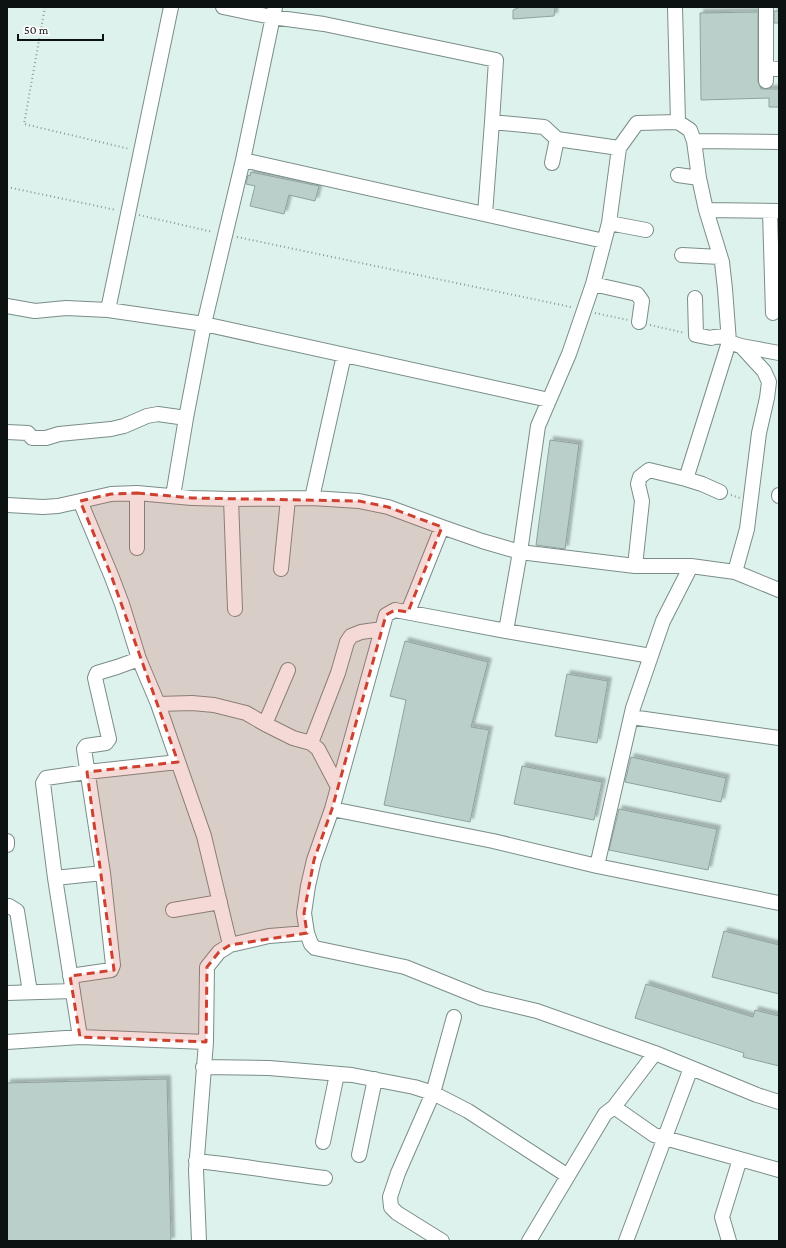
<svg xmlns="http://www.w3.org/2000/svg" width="786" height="1248" font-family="'Crimson Pro',serif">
<defs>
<filter id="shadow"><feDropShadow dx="3.5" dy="-3.5" stdDeviation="1" flood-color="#0004"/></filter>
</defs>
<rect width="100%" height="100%" fill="#ddf2ed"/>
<!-- building -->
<path fill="#bacfca" stroke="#8ea29e" filter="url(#shadow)" d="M520 7H555L554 16 513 19V10Z
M774 11H779V23H774Z
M758 12V81L761 89H779V107H769V98L701 100 700 13Z
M251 172 319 186 315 201 289 195 284 214 250 206 255 186 246 184 248 175 250 176Z
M550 440 579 444 565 549 536 545Z
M405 641 488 662 471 727 489 730 470 822 384 805 406 700 390 696Z
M567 674 608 681 597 743 555 736Z
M631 757 726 778 721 802 625 782Z
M522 766 602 782 594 820 514 804Z
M619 809 717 829 708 870 609 850Z
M724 931 779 945V994L712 977Z
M646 984 753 1017 755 1010 779 1016V1066L743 1057 744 1053 635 1018Z
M167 1079 171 1241H7V1083Z"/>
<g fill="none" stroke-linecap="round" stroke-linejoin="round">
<defs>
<path id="minor" d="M223 7 272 17 324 24 496 60 492 122 485 214
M675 7 678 122
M766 68 779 69
M766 81V7
M492 122 544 127 557 139 619 148
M694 141 779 142
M243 160 604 241
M552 163 557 139
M678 175 699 178
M706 210 779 211
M770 211 773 313
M609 223 646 230
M682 255 720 257
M593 284 637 294 642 301 639 322
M695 298 696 335 711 338 714 337 728 336
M7 306 35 311 66 308 108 310 204 324 549 400
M108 310 171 7
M729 342 741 346 764 371 769 382 767 398 759 433 747 529 735 572
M741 346 779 353
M7 432 28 433 32 438H46L59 434 111 429 124 426 147 416 158 414 186 418
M686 479 702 484 720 492
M137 493V548
M173 496 186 418 204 324 243 160 275 7
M779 496V495
M312 498 344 355
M231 499 235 609
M80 501 111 575 122 604 139 659 158 704 204 836 230 945
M7 505 43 507 58 506 111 494 137 493 192 498 231 499 312 498 359 501 388 507 442 527 482 541 520 552 635 566H691L735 572 779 590
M281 569 288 499
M408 612 442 527
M506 631 520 552 538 426 569 354 593 284 609 223 619 148 637 123 678 122 690 130 694 141 699 178 706 210 722 262 725 289 729 342 686 479 649 470 640 477 638 484 642 501 635 566
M651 656 506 631 395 610 386 615 332 809 314 860 308 886 304 913 307 933 311 944 315 948 405 967 482 998 537 1011 655 1053 757 1095 779 1102
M158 704 192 703 214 705 246 713 265 724 293 738 311 743 318 749 338 787
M631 717 779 738
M265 724 288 670
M311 743 338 673 347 642 351 636 361 632 382 629
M332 809 493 841 597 866 779 903
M7 841V845
M597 866 633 708 663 621 691 566
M55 878 103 873
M7 906H9L17 911 30 992
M173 910 220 902
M70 976 111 970 113 965 103 873 84 749 86 746 106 743 109 739 95 678 97 673 117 667 139 659
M7 993 73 991
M80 1037 55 878 43 783 46 778 87 772 178 762
M7 1042 80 1037 206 1042
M203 1067 269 1068 352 1075 414 1087 433 1093 468 1111 568 1176
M614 1107 654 1135 779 1170
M323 1142 337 1074
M359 1155 375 1079
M196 1161C239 1165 282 1173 325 1178
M199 1241 196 1170 206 1042 207 967 219 952 230 945 269 936 307 933
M442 1241 397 1213 391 1207 390 1197 398 1173 433 1093 454 1017
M529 1241 605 1114 614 1107 655 1053
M626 1241 691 1068
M729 1241 722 1217 740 1159"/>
</defs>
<!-- minor casing -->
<use href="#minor" stroke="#7a8d89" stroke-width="16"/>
<!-- path -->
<path stroke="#8a9996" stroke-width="2" stroke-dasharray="1 3" stroke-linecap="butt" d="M45 7 24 124 130 149
M7 187 116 210
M139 215 213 232
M237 237 571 307
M595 313 628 320
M650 325 685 333
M731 495 740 498"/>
<!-- minor -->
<use href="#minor" stroke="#fff" stroke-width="14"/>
</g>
<!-- marked area -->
<path fill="#ce4131" fill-opacity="0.2" stroke="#ce4131" stroke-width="3" stroke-dasharray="8 5" stroke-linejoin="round" d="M137 493 192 498 359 501 388 507 442 527 408 612 395 610 386 615 332 809 314 860 304 913 307 933 230 945 219 952 207 967 206 1042 80 1037 70 976 114 970 87 772 178 762 111 575 80 501 111 494Z"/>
<!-- border -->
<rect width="786" height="1248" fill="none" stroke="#0b1211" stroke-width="16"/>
<!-- scale -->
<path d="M18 34v6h85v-6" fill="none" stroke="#0b1211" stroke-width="2"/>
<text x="24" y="34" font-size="12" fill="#0b1211" stroke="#ffffff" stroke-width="3" paint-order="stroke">50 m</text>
</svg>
